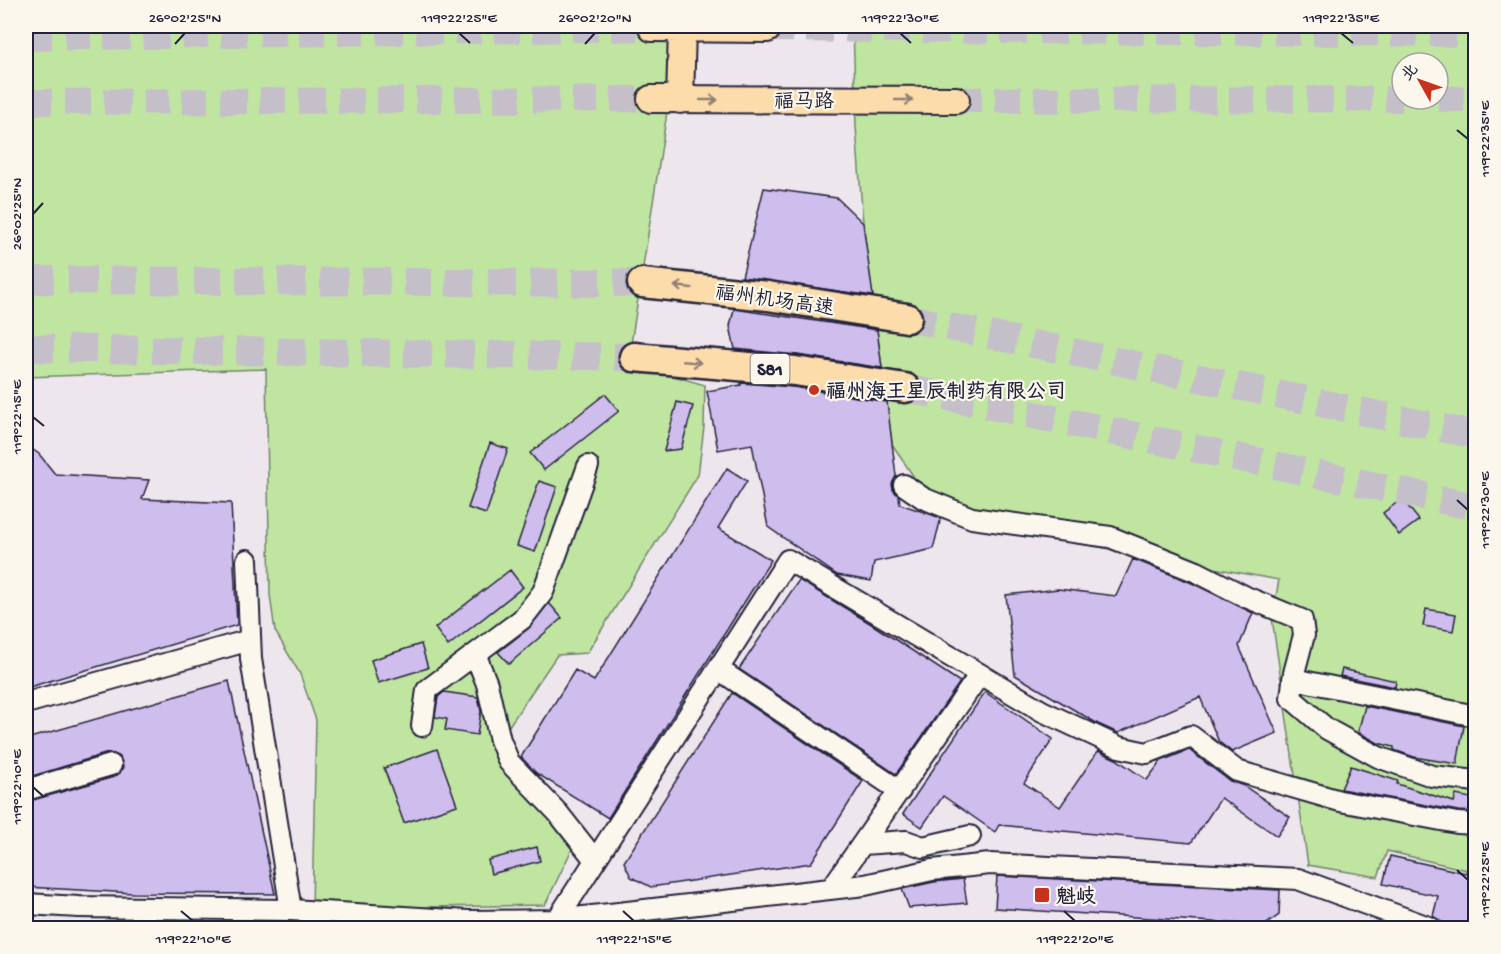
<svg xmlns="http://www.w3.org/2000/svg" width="1501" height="954" font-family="'Gochi Hand','LXGW WenKai TC',sans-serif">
<rect width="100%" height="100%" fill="#eee6ed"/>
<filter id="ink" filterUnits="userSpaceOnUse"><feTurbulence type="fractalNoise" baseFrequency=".0167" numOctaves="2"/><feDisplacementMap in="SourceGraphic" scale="12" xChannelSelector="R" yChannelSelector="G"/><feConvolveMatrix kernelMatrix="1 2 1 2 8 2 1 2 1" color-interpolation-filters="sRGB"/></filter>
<g filter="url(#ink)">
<!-- green -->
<path fill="#c0e5a0" stroke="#71846e" stroke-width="1.5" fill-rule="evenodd" d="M26 26H676L666 119 628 363 705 385 704 427 698 475 587 653 557 655 494 748 572 849 545 905 312 909 316 720 300 674 275 631 270 595 266 369 26 377Z
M853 26H1475V872L1387 851 1378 877 1308 865 1272 618 1279 580 941 518 892 444 863 223 856 127ZM1402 63H1438V99H1402Z"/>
<!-- building -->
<path fill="#cfbdee" stroke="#22223b" stroke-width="1.5" d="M764 188 837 198 863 223 873 296 742 277Z
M734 309 877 330 882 368 798 355 735 349 730 326Z
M741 383 793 387 887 402 896 476 892 484 893 490 899 496 900 504 941 518 933 549 874 562 871 581 837 575 768 527 752 444 718 450 707 391 741 385Z
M605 394 619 411 544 470 530 453Z
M677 402 693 406 681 449 664 451Z
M490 443 508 449 486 514 468 508Z
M26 445 39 454 55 474 149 480 142 499 231 503 237 625 26 688Z
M727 468 747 481 718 528 771 560 608 818 536 773 521 757 575 670 594 681Z
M539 481 557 487 535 552 517 546Z
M1402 499 1419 520 1399 535 1383 513Z
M1133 559 1192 583 1253 613 1239 646 1277 733 1232 752 1219 742 1200 697 1118 733 1098 724 1015 675 1006 595 1058 589 1116 596Z
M510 570 523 587 448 646 435 628Z
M799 580 873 625 960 682 896 774 739 669Z
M549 603 562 618 509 664 498 652 529 628Z
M1426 609 1456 614 1453 631 1423 626Z
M421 644 428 668 378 683 371 660Z
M1342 669 1396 681 1395 687 1340 676Z
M229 681 275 894 133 893 26 887V802L114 777 120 773 123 767 120 757 114 754 108 753 26 778V739Z
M444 692 478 697 481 711 477 735 445 730 447 719 435 717 438 697Z
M985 692 1053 739 1024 783 1060 807 1098 751 1116 759 1147 780 1161 761 1189 750 1230 781 1244 786 1290 817 1277 836 1221 798 1191 843 999 825 995 832 943 796 922 827 903 814Z
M732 693 863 781 811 863 651 887 631 877 624 862Z
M1365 706 1464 726 1457 764 1414 757 1394 750V747L1378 743 1358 732Z
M437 749 457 805 404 823 384 768Z
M1351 766 1398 781 1397 784 1454 802 1456 795 1476 799V812L1458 811 1341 789Z
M537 847 540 861 491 874 488 860Z
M1472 851 1476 852V928H1464L1441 922 1433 916 1438 896 1383 884 1390 856 1466 873Z
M997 876 1280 890 1279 915 1261 928H1252L1245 924 995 908Z
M963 879 967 903 909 908 902 889 934 882Z"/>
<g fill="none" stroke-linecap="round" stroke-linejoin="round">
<!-- major-tunnel -->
<path stroke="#c5bfc9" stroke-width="26" stroke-dasharray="26 13" stroke-linecap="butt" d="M767 29 1476 34
M26 38 652 28
M1438 99H1476
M956 100 1402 99
M26 102 651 99"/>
<!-- highway-tunnel -->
<path stroke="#c5bfc9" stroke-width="28" stroke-dasharray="28 14" stroke-linecap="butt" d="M26 280 642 283
M907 318 1476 435
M26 348 634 357
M905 388 1476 507"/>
<defs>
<path id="minor" d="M904 485 923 498 972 518 1110 537 1197 572 1246 597 1302 620 1304 635 1294 673 1291 698 1327 729 1378 757 1432 776 1476 781
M247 560 251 659 291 910
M476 656 487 684 500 740 509 762 558 813 595 860
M718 669 900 791
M1293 679 1476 716
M26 703 250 640
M422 726 427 690 522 619 543 592 588 466
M26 790 111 765
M863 844 906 841 923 847 970 836
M831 889 980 674
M26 904 79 907 291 910 468 921 557 920 865 885 932 870 990 864 1298 879 1431 928
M557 920 788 560 1042 711 1119 747 1147 753 1191 736 1237 771 1340 801 1457 823 1476 824"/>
<path id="major" d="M652 28 767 29
M651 99 956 100
M680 100 682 29"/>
<path id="highway" d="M642 283 768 296 907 318
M634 357 795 371 905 388"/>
</defs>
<!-- minor casing -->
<use href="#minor" stroke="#22223b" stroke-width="24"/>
<!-- major casing -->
<use href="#major" stroke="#22223b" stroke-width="30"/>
<!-- highway casing -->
<use href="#highway" stroke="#22223b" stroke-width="33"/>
<!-- minor -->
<use href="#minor" stroke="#fbf7ec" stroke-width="20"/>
<!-- major -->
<use href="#major" stroke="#fddcac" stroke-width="26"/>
<!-- highway -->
<use href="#highway" stroke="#fddcac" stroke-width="28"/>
</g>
<!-- one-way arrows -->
<defs><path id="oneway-shaft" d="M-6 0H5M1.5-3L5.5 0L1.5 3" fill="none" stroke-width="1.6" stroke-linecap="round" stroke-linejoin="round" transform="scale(1.5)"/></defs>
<g stroke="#907f74">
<use href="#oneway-shaft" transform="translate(709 100)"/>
<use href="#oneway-shaft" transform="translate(904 100)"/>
<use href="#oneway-shaft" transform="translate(683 287) rotate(-174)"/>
<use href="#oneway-shaft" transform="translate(692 362) rotate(5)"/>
</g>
</g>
<!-- ticks -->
<path fill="none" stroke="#22223b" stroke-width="2" d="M459 33 470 43M900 33 911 43M1341 33 1353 43M175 44 185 33M585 44 595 33M1457 130 1468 139M33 214 43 203M33 417 44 426M1457 500 1468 510M33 787 44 797M1457 870 1468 880M181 911 193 921M623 911 634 921M1064 911 1075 921"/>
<!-- markers -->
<g fill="#c8321e" stroke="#fbf7ec" stroke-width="2">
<circle cx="814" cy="390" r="6"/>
<rect x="1034" y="887" width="16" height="16" rx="3"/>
</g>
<g text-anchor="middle" stroke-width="4.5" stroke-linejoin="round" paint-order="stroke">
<!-- shield labels -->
<rect fill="#fbf7ec" stroke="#636270" stroke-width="1.5" x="750.5" y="354" width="39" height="30" rx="4.5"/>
<g font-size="18" font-weight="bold" fill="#22223b">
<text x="770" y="375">S81</text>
</g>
<!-- street labels -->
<g font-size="20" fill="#22223b" stroke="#fbf7ec">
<text x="804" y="107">福马路</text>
<text transform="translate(775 299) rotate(8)" y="7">福州机场高速</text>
</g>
<!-- poi labels -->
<g font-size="20" font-weight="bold" fill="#22223b" stroke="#fbf7ec" text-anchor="start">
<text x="826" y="397">福州海王星辰制药有限公司</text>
<text x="1056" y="902">魁岐</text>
</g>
</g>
<!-- margin -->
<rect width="1501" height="954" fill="none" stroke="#fbf7ec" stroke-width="66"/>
<!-- north arrow -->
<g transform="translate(1420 81) rotate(310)"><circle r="28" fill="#fbf7ec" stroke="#a4a2a5" stroke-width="1.5"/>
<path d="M0-4.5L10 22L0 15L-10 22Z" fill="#c8321e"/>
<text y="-9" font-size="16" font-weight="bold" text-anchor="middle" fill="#22223b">北</text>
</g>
<rect x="33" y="33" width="1435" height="888" fill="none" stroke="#22223b" stroke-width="2"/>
<g font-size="15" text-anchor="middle" fill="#22223b">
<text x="185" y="22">26°02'25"N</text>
<text x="459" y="22">119°22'25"E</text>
<text x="595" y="22">26°02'20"N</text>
<text x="900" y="22">119°22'30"E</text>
<text x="1341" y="22">119°22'35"E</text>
<text transform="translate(1484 139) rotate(-90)" y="5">119°22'35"E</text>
<text transform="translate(16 214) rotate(-90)" y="5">26°02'25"N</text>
<text transform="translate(16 417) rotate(-90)" y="5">119°22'15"E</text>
<text transform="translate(1484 510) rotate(-90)" y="5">119°22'30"E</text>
<text transform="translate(16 787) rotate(-90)" y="5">119°22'10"E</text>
<text transform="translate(1484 880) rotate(-90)" y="5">119°22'25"E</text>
<text x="193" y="943">119°22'10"E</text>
<text x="634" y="943">119°22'15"E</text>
<text x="1075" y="943">119°22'20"E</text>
</g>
</svg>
